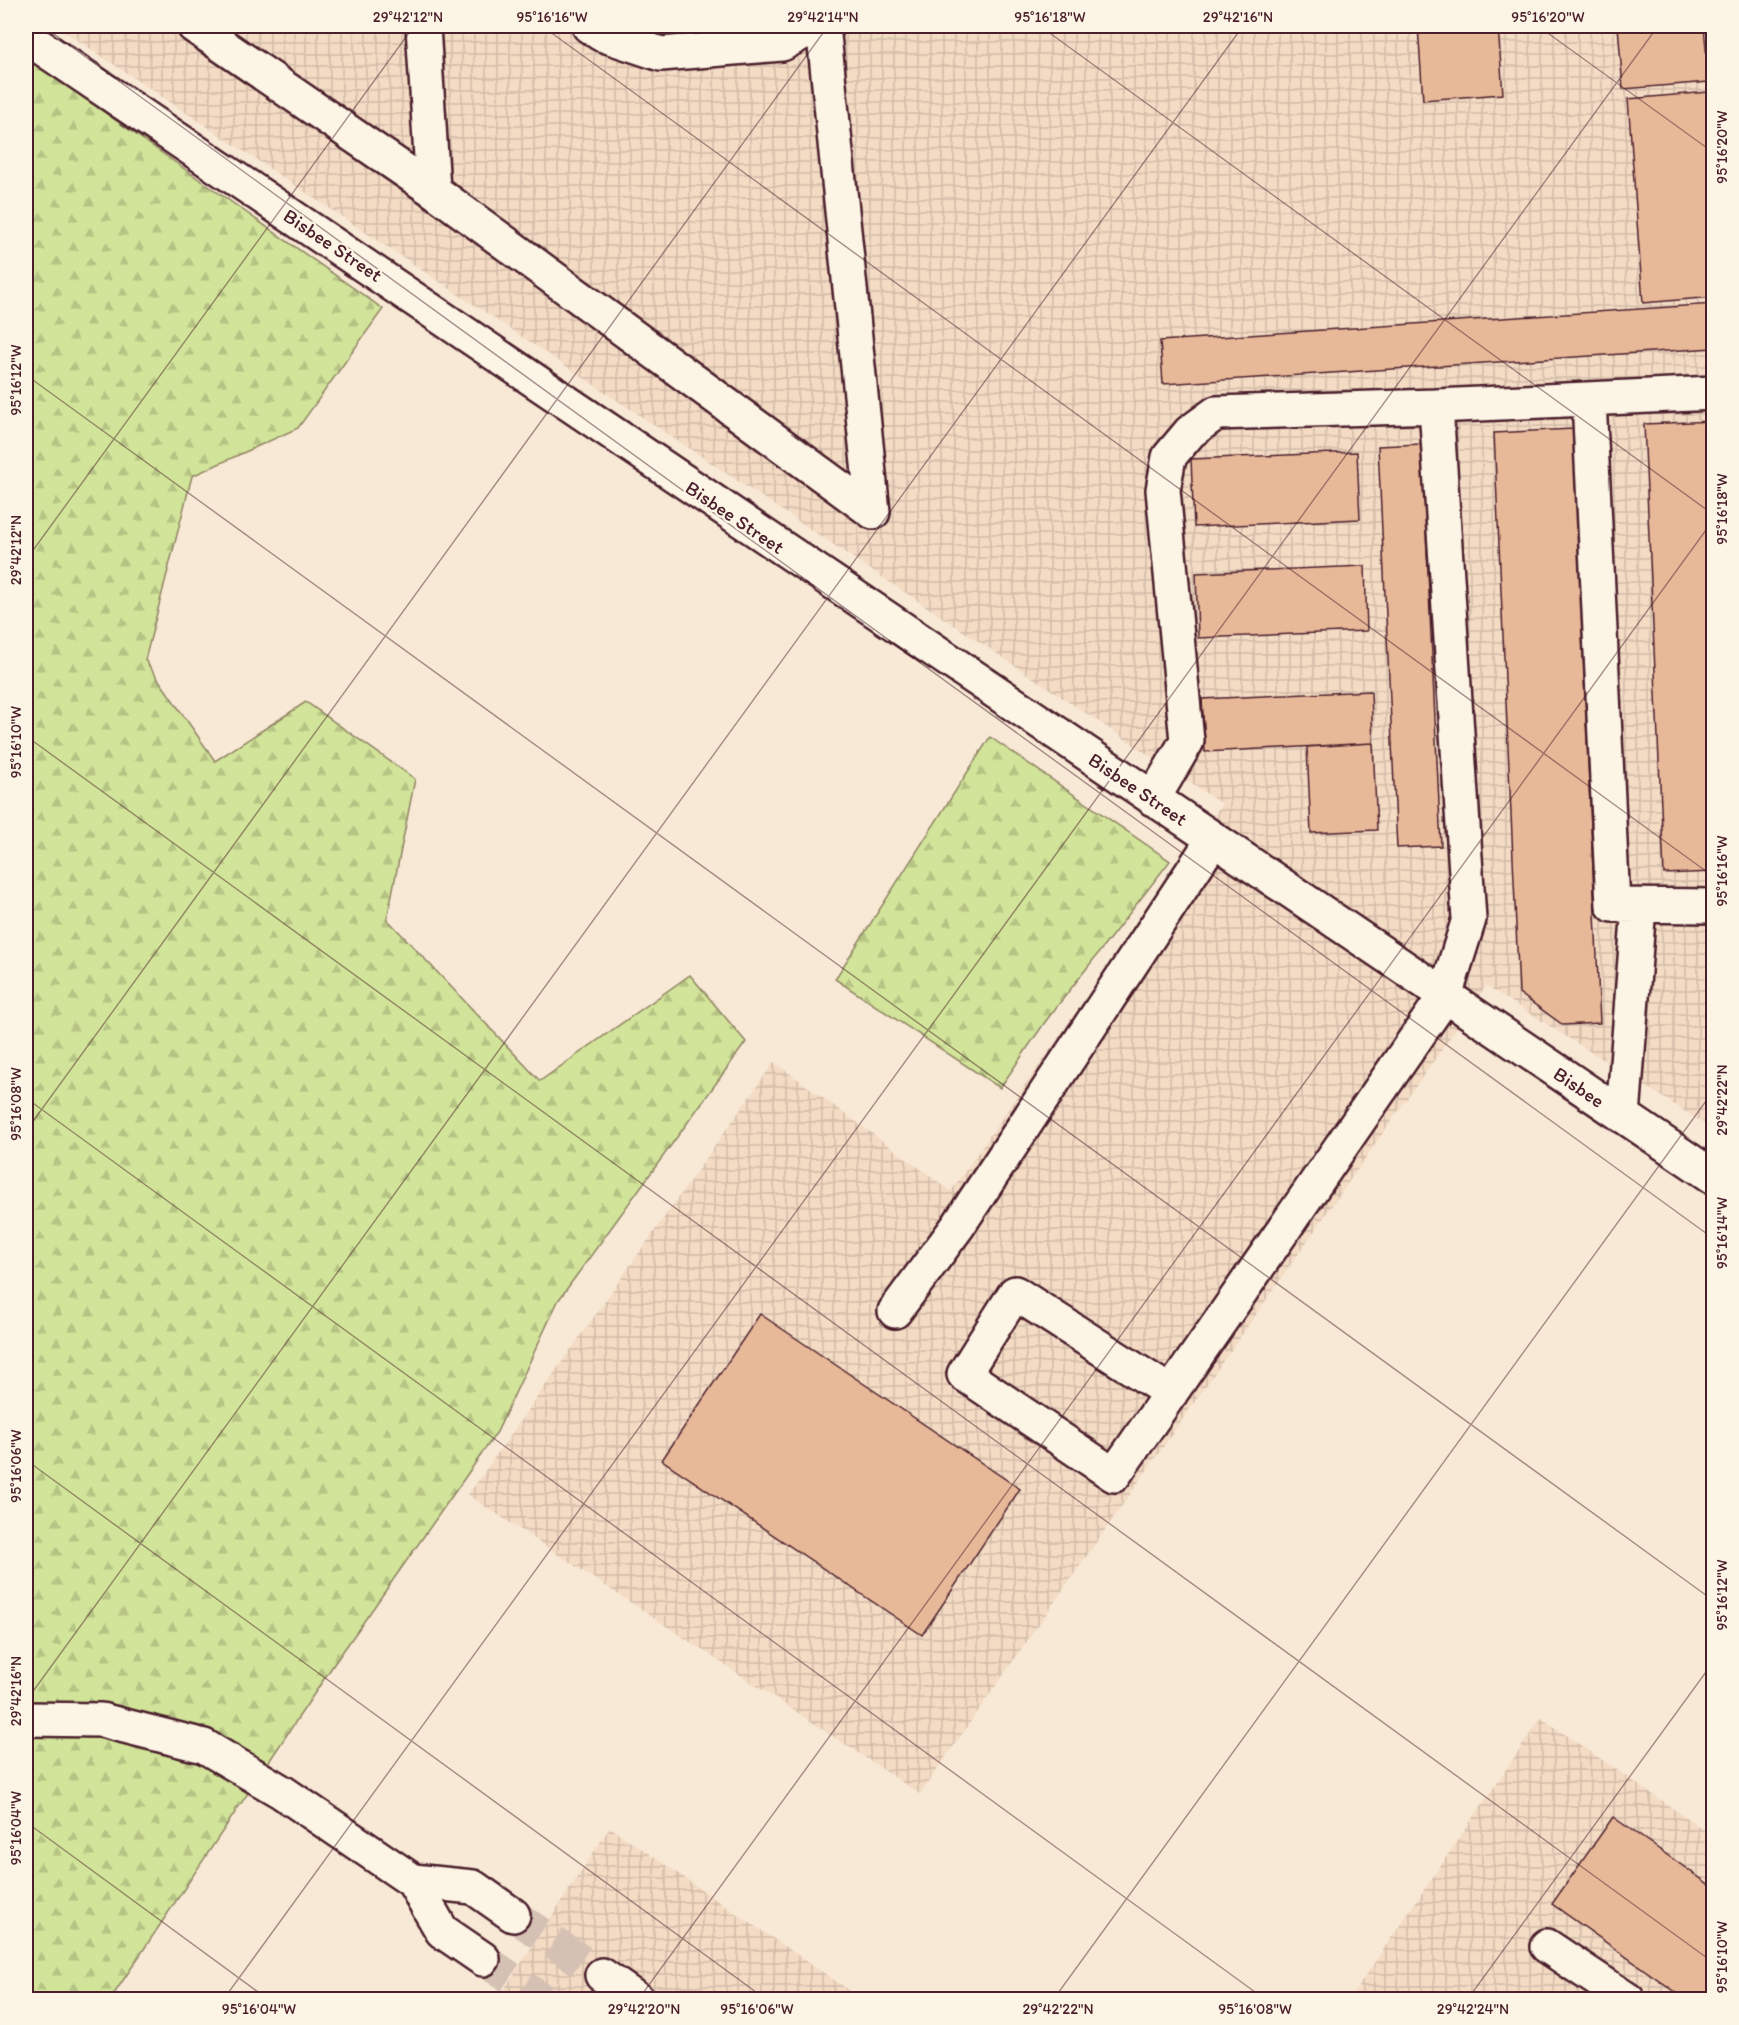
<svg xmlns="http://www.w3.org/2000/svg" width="1739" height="2025" font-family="Itim,sans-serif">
<defs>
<pattern id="industrial-grid" width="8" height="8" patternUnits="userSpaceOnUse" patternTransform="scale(1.5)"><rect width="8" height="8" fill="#f3dbc4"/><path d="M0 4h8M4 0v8" fill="none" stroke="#d2bca9"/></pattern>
<pattern id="forest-firs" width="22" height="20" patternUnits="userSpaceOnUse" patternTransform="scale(1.5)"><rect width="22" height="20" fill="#d1e499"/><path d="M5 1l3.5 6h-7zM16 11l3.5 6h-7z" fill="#b5c384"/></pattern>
</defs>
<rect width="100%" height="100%" fill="#f8e9d6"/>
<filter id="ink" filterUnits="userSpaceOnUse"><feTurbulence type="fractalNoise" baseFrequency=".0167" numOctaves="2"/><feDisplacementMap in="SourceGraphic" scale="12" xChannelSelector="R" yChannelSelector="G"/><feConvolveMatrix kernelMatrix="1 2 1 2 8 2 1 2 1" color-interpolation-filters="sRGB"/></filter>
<g filter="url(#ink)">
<!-- industrial -->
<path fill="url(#industrial-grid)" d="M56 26H1713V1129L1486 986 920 1794 468 1495 774 1062 951 1191 1222 804Z
M1541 1718 1713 1836V1999L1349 2000Z
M610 1827 862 1999 497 2000Z"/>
<!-- forest -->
<path fill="url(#forest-firs)" stroke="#8e8262" stroke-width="1.5" d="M26 57 383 309 298 428 192 476 145 660 215 761 306 702 415 779 387 919 540 1081 690 975 746 1042 558 1301 497 1432 334 1664 110 2000 26 1999Z
M990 737 1170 861 1045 1022 1000 1088 835 979Z"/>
<!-- building -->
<path fill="#e8b999" stroke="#4a1f2b" stroke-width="1.5" d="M1418 26H1498L1503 94 1423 100Z
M1618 26H1704L1709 82 1623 89Z
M1709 92 1714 156V297L1643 303 1628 99Z
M1714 304V348L1163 384 1160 341Z
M1714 421V872L1664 874 1644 424Z
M1573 429 1600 1023 1563 1025 1519 993 1494 433Z
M1422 444 1441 846 1397 848 1378 446Z
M1357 452 1360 519 1194 527 1191 459Z
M1365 566 1367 631 1198 638 1196 573Z
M1371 691 1373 743 1205 752 1202 699Z
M1373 743 1377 830 1311 833 1307 747Z
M1714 1067V1101L1708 1100Z
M760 1314 1020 1489 922 1635 662 1460Z
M1613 1817 1714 1888V2000H1687L1552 1904Z"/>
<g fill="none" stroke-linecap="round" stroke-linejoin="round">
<!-- minor-tunnel -->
<path stroke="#d5c1b4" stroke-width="33" stroke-dasharray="33 16" stroke-linecap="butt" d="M513 1915 602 1975
M483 1959 543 2000"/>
<defs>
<path id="minor" d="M194 26 433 190
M423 26 433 190 873 512 823 26
M589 26 601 34 661 54 782 44 800 34 809 26
M26 37 1714 1177
M1589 399 1613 905 1714 906
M1153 799 1187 741 1163 490 1169 457 1190 432 1216 413 1436 406 1714 393
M1623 1116 1639 906
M895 1311 958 1226 1213 840
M1171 1393 1015 1293 964 1374 1114 1475 1445 996 1469 919 1436 406
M26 1719 101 1720 204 1746 282 1792 413 1881 442 1931 483 1959
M413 1881 473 1887 513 1915
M1547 1946 1628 2000
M602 1975 638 2000"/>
</defs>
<!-- minor casing -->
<use href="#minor" stroke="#4a1f2b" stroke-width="38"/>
<!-- minor -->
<use href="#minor" stroke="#fcf5e5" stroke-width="33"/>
</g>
</g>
<!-- ticks -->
<path fill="none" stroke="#4a1f2b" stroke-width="1.5" stroke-opacity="0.45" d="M43 26 1714 1239M542 26 1714 877M1040 26 1714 515M1538 26 1714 153M26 375 1714 1601M26 560 414 26M26 736 1714 1963M26 1098 1266 2000M26 1131 828 26M26 1460 767 2000M26 1701 1243 26M26 1822 269 2000M223 2000 1658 26M638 2000 1714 519M1053 2000 1714 1090M1467 2000 1714 1661"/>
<g text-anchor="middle" stroke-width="4.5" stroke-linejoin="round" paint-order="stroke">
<!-- street labels -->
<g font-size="20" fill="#4a1f2b" stroke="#fcf5e5">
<text transform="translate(333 245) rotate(34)" y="7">Bisbee Street</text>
<text transform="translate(735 517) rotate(34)" y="7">Bisbee Street</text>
<text transform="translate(1138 789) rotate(34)" y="7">Bisbee Street</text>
<text transform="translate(1579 1087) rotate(34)" y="7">Bisbee</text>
</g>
</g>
<!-- margin -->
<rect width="1739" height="2025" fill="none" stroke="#fcf5e5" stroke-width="66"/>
<rect x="33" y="33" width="1673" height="1959" fill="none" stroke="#4a1f2b" stroke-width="2"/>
<g font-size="15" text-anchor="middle" fill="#4a1f2b">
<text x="408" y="22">29°42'12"N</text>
<text x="552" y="22">95°16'16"W</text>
<text x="823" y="22">29°42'14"N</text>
<text x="1050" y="22">95°16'18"W</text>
<text x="1238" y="22">29°42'16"N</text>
<text x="1548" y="22">95°16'20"W</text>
<text transform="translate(1722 147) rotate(-90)" y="5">95°16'20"W</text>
<text transform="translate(16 380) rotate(-90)" y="5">95°16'12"W</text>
<text transform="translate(1722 509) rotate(-90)" y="5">95°16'18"W</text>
<text transform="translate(16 550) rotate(-90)" y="5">29°42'12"N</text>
<text transform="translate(16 742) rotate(-90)" y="5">95°16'10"W</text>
<text transform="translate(1722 871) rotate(-90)" y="5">95°16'16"W</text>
<text transform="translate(1722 1100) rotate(-90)" y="5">29°42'22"N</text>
<text transform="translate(16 1104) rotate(-90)" y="5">95°16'08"W</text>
<text transform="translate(1722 1233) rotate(-90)" y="5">95°16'14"W</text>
<text transform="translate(16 1466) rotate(-90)" y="5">95°16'06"W</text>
<text transform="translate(1722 1595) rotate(-90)" y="5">95°16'12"W</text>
<text transform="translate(16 1691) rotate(-90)" y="5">29°42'16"N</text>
<text transform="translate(16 1828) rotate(-90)" y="5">95°16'04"W</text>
<text transform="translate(1722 1957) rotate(-90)" y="5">95°16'10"W</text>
<text x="259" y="2014">95°16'04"W</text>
<text x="644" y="2014">29°42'20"N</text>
<text x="757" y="2014">95°16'06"W</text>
<text x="1058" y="2014">29°42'22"N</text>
<text x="1255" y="2014">95°16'08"W</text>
<text x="1473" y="2014">29°42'24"N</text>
</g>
</svg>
